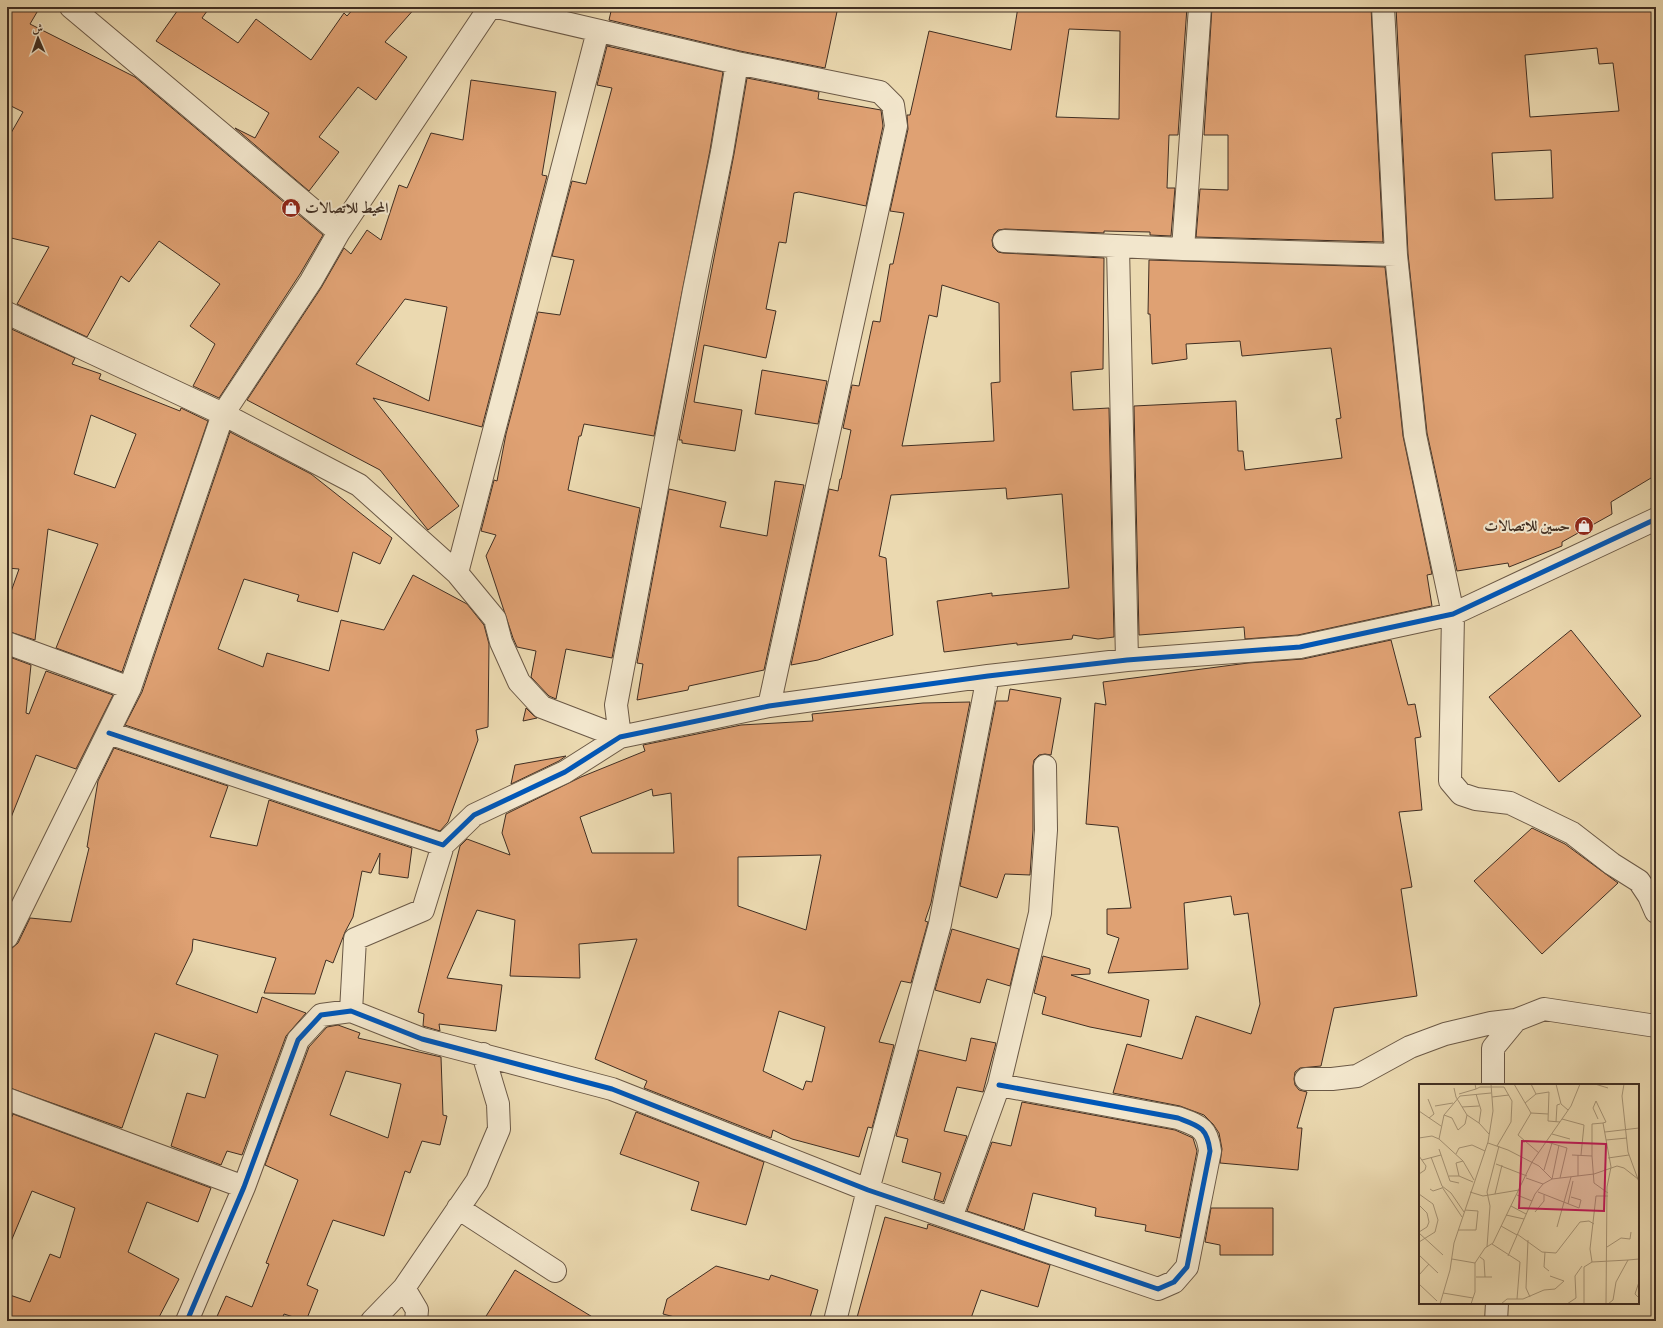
<svg xmlns="http://www.w3.org/2000/svg" width="1663" height="1328" font-family="Vollkorn,Amiri,serif">
<rect width="100%" height="100%" fill="#ebd9b0"/>
<filter id="stains"><feTurbulence type="fractalNoise" baseFrequency=".005" numOctaves="4"/><feColorMatrix values="0 0 0 0 .2 0 0 0 0 .09 0 0 0 0 .02 0 0 0 .5 -.17"/></filter>
<radialGradient id="worn" r=".72"><stop offset=".6" stop-color="#630" stop-opacity="0"/><stop offset="1" stop-color="#630" stop-opacity=".3"/></radialGradient>
<!-- building -->
<path fill="#dfa173" stroke="#402e22" fill-rule="evenodd" d="M7 7H40L30 24 135 77 323 235 300 274 219 398 193 386 215 344 190 326 220 284 159 241 129 282 121 276 87 337 17 304 49 247 7 237V140L23 112 7 104Z
M180 7H210L202 18 238 43 256 19 311 60 344 13 347 16 355 7H416L385 42 407 57 376 100 358 87 319 137 339 152 309 191 235 128 255 138 269 113 156 41Z
M612 7H838L825 68 740 51 609 20Z
M1018 7H1187L1178 135H1169L1167 188H1175L1171 236 1150 235V232L1104 231V233L1005 229 998 230 994 234 992 240 993 247 998 252 1003 253 1104 258 1103 369 1071 372 1073 410 1109 408 1114 637 1098 639 1073 635 1072 639 1017 645V643L944 652 937 601 992 593V596L1069 588 1062 494 1007 499 1006 488 891 495 879 556 886 558 893 635 818 660 791 665 829 489 838 491 840 479H841L851 430 843 428 852 385 859 386 873 321 880 322 890 264H893L904 213 890 211 908 129 907 115H910L929 31 1011 50ZM1069 29 1120 31 1119 119 1056 117ZM942 285 999 303 1000 382 991 383 994 441 902 446 929 315 937 317Z
M1212 7H1371L1383 242 1196 237 1200 189 1228 190V135H1204Z
M1396 7H1656V475L1611 502 1612 514 1562 542V546L1509 567 1508 563 1457 571 1427 433 1408 254ZM1597 48 1599 64 1613 63 1619 111 1530 117 1525 55ZM1551 150 1553 198 1495 200 1492 153Z
M607 46 723 72 710 150 654 436 584 424 581 436H579L568 490 640 508 612 658 566 649 556 699 549 696 531 677 536 651 517 647 513 638 486 556 496 535 481 531 494 480 497 481 506 434 538 312 560 315 574 260 552 256 572 181 586 184 612 88 597 85Z
M747 78 819 92 818 99 881 110 883 126 866 206 799 192 794 193 786 243 779 242 766 309 776 311 766 358 704 345 694 402 742 410 735 451 682 443V440H679L734 154Z
M471 80 556 92 542 175 547 176 482 427 373 398 459 506 428 530 380 470 247 400 321 288 344 248 351 254 367 230 381 240 399 185 407 188 431 133 463 140ZM405 299 447 307 429 401 356 364Z
M1149 260 1385 267 1403 436 1432 574 1427 575 1432 606 1298 635 1245 639 1244 627 1139 635 1134 406 1236 401 1238 451H1243L1245 470 1342 458 1336 419 1341 418 1331 348 1242 356 1240 341 1186 344 1187 359 1152 364 1150 314H1148Z
M7 327 75 358 72 364 101 374 99 379 180 411 181 408 208 421 122 672 56 648 98 544 48 529 35 640 7 631V603L19 569 7 568ZM91 415 136 434 115 488 74 474Z
M762 370 827 381 818 424 755 414Z
M230 432 311 474 392 538 380 564 353 552 338 612 297 601 299 595 244 579 218 649 263 667 267 653 329 671 341 620 384 630 413 575 467 604 484 625 489 644 488 727 476 730 478 740 448 822 440 831 125 725 142 692Z
M775 481 804 485 764 670 689 686 688 690 637 700 643 664 637 663 669 489 726 502 720 527 767 536Z
M1571 630 1641 716 1559 782 1489 697Z
M1391 640 1408 705 1415 704 1421 737 1415 738 1422 810 1399 812 1412 887 1401 889 1417 996 1334 1008 1321 1066 1300 1068 1295 1072 1294 1079 1295 1085 1299 1090 1307 1092 1297 1128H1302L1298 1170 1220 1163 1222 1149 1219 1133 1213 1124 1204 1115 1180 1106 1113 1093 1127 1044 1182 1059 1196 1016 1251 1034 1260 1004 1248 913 1234 915 1231 896 1184 903 1188 969 1108 973 1119 938 1107 934V909L1131 908 1118 827 1086 824 1095 703 1106 705 1103 682 1248 663 1303 659Z
M7 656 31 665 26 713 29 714 46 671 113 695 76 769 36 755 8 825Z
M1010 689 1061 698 1051 755 1045 754 1039 755 1034 760 1033 766V830L1030 875 1005 874 997 898 960 886 996 701H1008Z
M970 702 931 903 925 921 928 922 911 983 901 981 879 1042 894 1045 872 1128 868 1127 859 1157 792 1139 773 1130 771 1138 644 1088 647 1081 595 1059 637 939 579 944 580 978 510 976 515 920 477 910 447 978 502 985 496 1031 439 1024 440 1031 423 1026 424 1014 418 1012 460 846 467 839 510 855 502 833 506 814 581 777 645 751 643 745 741 725 813 721 812 714 923 703ZM652 789 653 796 671 793 674 853H592L580 817ZM821 855 806 930 738 906V857ZM779 1011 825 1027 812 1082 806 1081 803 1090 763 1071Z
M526 708 533 715 537 718 523 721Z
M114 748 228 786 210 837 257 846 269 800 412 848 408 878 379 874 380 853 371 873 362 871 353 917 345 932 333 963 326 960 315 994 264 993 276 958 193 939 192 951 176 984 257 1013 262 997 306 1013 286 1036 242 1155 227 1151 221 1165 171 1146 187 1093 205 1098 218 1055 155 1033 122 1128 7 1087V957L11 949 18 943 30 918 71 922 89 848 87 847 98 781Z
M566 756 559 761 511 784 515 765Z
M1532 828 1565 844 1618 883 1542 954 1474 881Z
M952 929 1019 949 1010 986 987 979 980 1003 935 990Z
M1043 956 1090 969V974L1071 975 1149 1000 1141 1037 1090 1027 1042 1014 1046 997 1034 993Z
M338 1025 360 1033 358 1038 441 1057 443 1115 447 1116 440 1145 422 1141 410 1173 405 1171 384 1236 333 1220 307 1285 318 1290 306 1321 284 1314 282 1319 286 1321H215L226 1296 252 1307 269 1264 266 1263 298 1180 265 1165 309 1047 327 1027ZM346 1071 401 1084 388 1138 330 1115Z
M971 1038 996 1043 983 1092 957 1087 944 1131 967 1136 943 1202 934 1199 941 1173 902 1162 908 1139 896 1136 919 1050 966 1061Z
M1022 1102 1175 1130 1193 1138 1197 1151 1180 1238 1145 1231 1146 1225 1095 1216 1096 1208 1033 1193 1024 1230 967 1211 992 1142 1011 1146Z
M636 1112 764 1162 746 1225 691 1210 699 1182 620 1154Z
M13 1114 211 1188 198 1222 147 1202 128 1252 179 1279 157 1321H7V1294L30 1302 50 1254 60 1258 75 1208 32 1191 7 1251V1128Z
M1211 1208H1273V1255H1220V1245L1205 1242Z
M885 1217 927 1229 928 1224 1050 1265 1038 1307 981 1290 970 1321H856Z
M716 1266 769 1280 771 1275 818 1290 809 1321H690L663 1314 667 1299Z
M515 1270 599 1321H483Z"/>
<g fill="none" stroke-linecap="round" stroke-linejoin="round">
<defs>
<path id="minor" d="M71 7 339 232
M497 7 737 63 880 92 893 105 896 126 769 706
M1383 7 1396 255 1415 435 1453 614 1450 781 1461 794 1476 799 1510 803 1572 833 1612 864 1639 881 1649 896 1656 912
M1004 241 1183 249 1396 255
M1118 247 1127 660
M1183 249 1200 7
M7 313 223 414 359 485 457 573 495 619 501 642 519 682 542 707 620 737
M457 573 598 31
M7 643 130 688
M109 733 443 845 474 815 565 772 620 737 769 706 988 676 1127 660 1300 647 1453 614 1656 519
M620 737 616 705 694 290 722 152 737 63
M7 937 130 688 223 414 311 281 339 232 490 7
M351 1011 355 939 423 910 443 845
M1306 1079H1332L1357 1076 1410 1047 1445 1034 1491 1023 1516 1020
M1493 1085V1048L1516 1020 1544 1009 1656 1026
M7 1099 244 1187
M458 1208 555 1271
M951 1218 999 1085 1040 913 1046 830 1045 766
M404 1288 417 1310 416 1321
M187 1321 244 1187 298 1040 321 1015 351 1011 422 1039 612 1089 868 1190 1158 1289 1174 1282 1187 1267 1210 1151C1207 1127 1199 1126 1178 1118L999 1085
M372 1321 404 1288 477 1181 499 1129 498 1104 483 1054
M835 1321 868 1190 940 924 988 676
M1496 1321 1497 1303"/>
</defs>
<!-- minor casing -->
<use href="#minor" stroke="#6b5946" stroke-width="24"/>
<!-- minor -->
<use href="#minor" stroke="#f2e6cc" stroke-width="22"/>
<defs>
<path id="cycleway" d="M109 733 443 845 474 815 565 772 620 737 769 706 988 676 1127 660 1300 647 1453 614 1656 519
M187 1321 244 1187 298 1040 321 1015 351 1011 422 1039 612 1089 868 1190 1158 1289 1174 1282 1187 1267 1210 1151C1207 1127 1199 1126 1178 1118L999 1085"/>
</defs>
<!-- cycleway casing -->
<use href="#cycleway" stroke="#f2e6cc" stroke-width="8"/>
<!-- cycleway -->
<use href="#cycleway" stroke="#0057b8" stroke-width="5"/>
</g>
<!-- icons -->
<defs>
<symbol id="shop-disc" viewBox="-11 -11 22 22"><circle r="9.5" fill="#8f2418" stroke="#f2e6cc"/><path d="M-5-2.5h2.3a2.7 3.5 0 0 1 5.4 0H5L5.5 6h-11ZM-1.5-2.5h3a1.5 2.3 0 0 0-3 0Z" fill="#fff"/></symbol>
</defs>
<g fill-rule="evenodd">
<use href="#shop-disc" x="280" y="197" width="22" height="22"/>
<use href="#shop-disc" x="1573" y="515" width="22" height="22"/>
</g>
<g text-anchor="middle" stroke-width="4" stroke-linejoin="round" paint-order="stroke">
<!-- poi labels -->
<g font-size="15" font-weight="bold" fill="#402e22" stroke="#f2e6cc" text-anchor="start">
<text x="305" y="213">المحيط للاتصالات</text>
<text x="1570" y="531" text-anchor="end">حسين للاتصالات</text>
</g>
</g>
<!-- overview -->
<g transform="translate(1419 1084)">
<rect width="220" height="220" fill="#ebd9b0"/>
<path fill="none" stroke="#a79577" stroke-width="1" d="M95 0 112 29 129 30M137 0 142 20 149 26M176 0 189 4M205 0 203 12 209 68 220 98M35 4 37 13 48 31 60 39 70 50M57 5 61 3H85L93 17 92 38 78 62M40 10 57 5 56 0M57 10 62 26 60 39M117 10 130 8 129 37 141 38M73 13 90 11M9 15 15 30 10 34M106 19 117 10 112 0M16 22 34 19M43 23 60 22M0 27 22 42M112 29 99 51 120 69M25 31 33 34 39 46 46 40 48 31M143 35 165 41 162 71M179 35 174 24 177 17 187 38 184 39 192 83 188 103 187 220M137 38 138 21 141 20M184 39 173 40V72L175 99 189 109M186 48 220 44M133 50 151 55M0 54 13 52 20 55 44 77 55 96M20 55 25 31 41 12 72 9M187 56 208 54M128 58 148 64 141 94M69 59 89 66 120 82 133 95M20 65 31 97 40 99M37 70 40 64 53 61 66 67M153 71 173 72M0 72 7 82 6 86 0 90M12 73 23 102 32 109 45 128M189 74 210 71M3 76 22 71M77 80 108 92M125 86 133 59M30 92H40L54 98M40 92 37 79 44 77M159 92V71M107 94 124 100 133 95 175 90 198 82 205 84 219 95M133 95 140 61M23 103 43 133M11 105 14 107 23 104M51 108 64 112 100 106M119 108 160 124 162 116 152 113M0 110 14 120 19 136 16 148 0 158M76 110 83 81M98 111 113 117M149 120 154 97M92 122 107 130M116 128 125 117V111M87 131 105 135M82 142 98 151M138 143 152 93M39 146H57L59 127 46 126M0 148 8 143 10 138 8 129 1 122M0 149 24 171M98 150 123 168 137 169 161 138 170 137 175 140M109 156 107 204 111 213M73 160 101 178 98 215M68 163 71 122 68 108 80 62M188 163 202 154 211 155 212 148M126 168 125 183 130 187M0 171 19 189M89 172 116 110 124 100M61 173 65 176 66 193M33 175 56 179M173 178 171 165 177 112H189M0 191 10 180M57 193H73M220 198 216 210 220 214M0 200 18 217M24 209 54 214M21 220 31 186 35 159 69 58 74 27 72 0M52 220 56 208V179L66 164 74 159 113 78 152 22 161 0M82 220 88 215H104L125 206 136 205 145 197 131 192M148 220 157 214 156 192 163 182M165 220V183L173 178 209 176M189 220 194 216 197 198 209 176 220 175"/>
<path fill="#c2185b" fill-opacity="0.15" stroke="#c2185b" stroke-width="2" d="M103 57 187 60 185 127 100 124Z"/>
<rect width="220" height="220" fill="none" stroke="#402e22" stroke-width="2"/>
</g>
<!-- margin -->
<rect width="1663" height="1328" fill="none" stroke="#ebd9b0" stroke-width="24"/>
<rect x="8" y="8" width="1647" height="1312" fill="none" stroke="#402e22" stroke-width="2"/>
<rect x="12" y="12" width="1639" height="1304" fill="none" stroke="#402e22"/>
<!-- north arrow -->
<g transform="translate(38 38) rotate(358)" stroke="#f2e6cc" stroke-width="3" paint-order="stroke">
<path d="M0-3L7 15L0 10L-7 15Z" fill="#402e22"/>
<text y="-6" font-size="11" font-weight="bold" text-anchor="middle" fill="#402e22">ش</text>
</g>
<rect width="100%" height="100%" filter="url(#stains)"/>
<rect width="100%" height="100%" fill="url(#worn)"/>
</svg>
